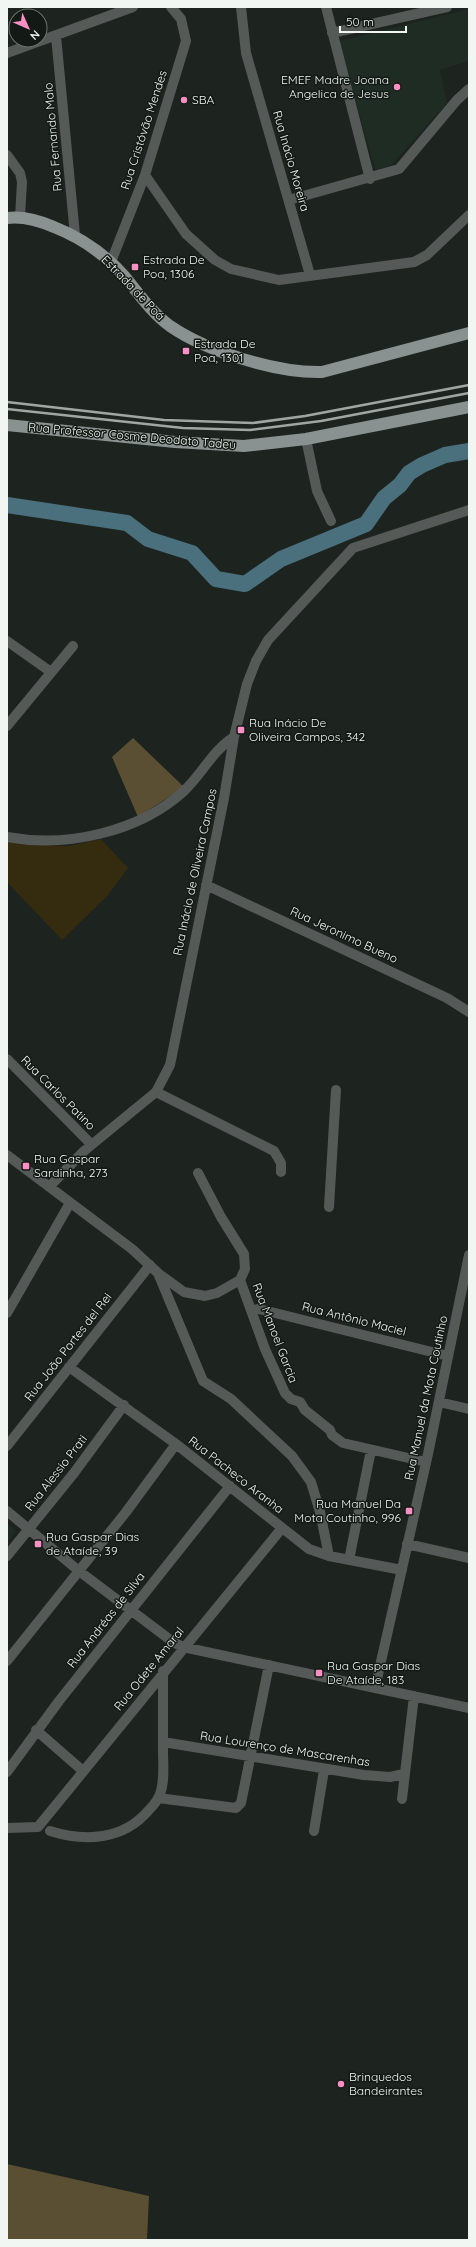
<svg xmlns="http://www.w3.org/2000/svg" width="476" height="2247" font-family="Quicksand,sans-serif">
<rect width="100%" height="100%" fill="#1d231f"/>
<!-- built -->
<path fill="#1f2c24" d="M469 9V61L440 70 447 103 396 160 391 165 378 170 375 169 340 47V41Z
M7 1523 16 1531 7 1542Z"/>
<!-- green -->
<path fill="#352b0f" d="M7 839 40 845 69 846 101 839 128 868 107 896 62 940 7 882Z"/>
<!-- forest -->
<path fill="#5a4f32" d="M133 738 184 787 138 817 112 757Z
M7 2164 149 2196 147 2240H7Z"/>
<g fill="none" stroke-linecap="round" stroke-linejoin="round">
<!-- river -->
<path stroke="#4b707d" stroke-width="16" d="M7 505 127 523 148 539 192 553 216 579 245 584 281 559 366 524 384 498 400 485 409 473 422 465 445 455 469 451"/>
<!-- minor -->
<path stroke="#555a59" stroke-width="10" d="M241 7 246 53 310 275
M326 7 370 179
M332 33 447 7
M56 36 75 235
M7 53 133 7
M7 155 20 173 22 182 20 217
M145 175 186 234 215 260 231 269 279 280 414 262 427 255 469 215
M289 200 399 169 457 100 469 89
M111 262 145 175 186 41 181 19 171 7
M306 439 317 491 331 521
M7 641 51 672
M7 726 73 646
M7 837C67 848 139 832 184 791 202 774 213 750 234 737
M206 885 447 998 469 1012
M7 1059 91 1144
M156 1092 274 1151 281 1163V1172
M7 1155 132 1249 158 1273 203 1381 231 1399 292 1456 311 1482 320 1512 329 1556
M49 1187 84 1151 156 1092 170 1065 224 798 234 737 247 684 256 661 268 640 353 548 469 510
M329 1207 336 1090
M159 1274 184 1292 205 1296 217 1293 240 1280 245 1269 244 1254 221 1217 198 1173
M240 1280 265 1349 285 1393 291 1399 300 1402 305 1410 330 1430 332 1435 343 1443 426 1462
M253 1310 259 1309 448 1356
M7 1313 70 1203
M69 1367 176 1444 309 1549 329 1556 402 1570
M439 1402 469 1409
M7 1446 150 1265
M7 1511 79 1571 173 1642 183 1647 469 1708
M407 1544 469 1558
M7 1556 74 1473 124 1405
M349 1560 371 1450
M7 1661 126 1512 176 1444
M375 1688 428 1454 469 1255
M36 1730 83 1771
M163 1742 364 1775 390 1777 404 1774
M7 1772 59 1701 230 1486
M158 1798 236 1808 241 1803 269 1665
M402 1799 414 1696
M7 1828 38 1827 282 1528
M50 1831C85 1842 123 1840 148 1811 153 1806 158 1800 160 1794 165 1781 163 1764 163 1751 163 1724 163 1698 163 1671
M314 1831 324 1770"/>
<!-- major -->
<path stroke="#899291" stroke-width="12" d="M7 218C22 216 40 221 54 227 82 238 105 254 125 277 139 294 152 313 170 326 208 352 277 373 322 372L469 333
M7 425 175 442 244 446 306 439 469 407"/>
<!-- rail -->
<path stroke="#a0a6a2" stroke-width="2.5" d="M7 402 164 420 253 423 305 416 469 385
M7 409 183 428 250 430 321 421 469 393"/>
</g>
<!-- markers -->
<g fill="#fb8fc3" stroke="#131a15" stroke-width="1.5">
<circle cx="397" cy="87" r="4"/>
<circle cx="184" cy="100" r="4"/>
<rect x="131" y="263" width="8" height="8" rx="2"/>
<rect x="182" y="347" width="8" height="8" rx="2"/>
<rect x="237" y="726" width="8" height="8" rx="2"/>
<rect x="22" y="1162" width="8" height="8" rx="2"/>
<rect x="405" y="1507" width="8" height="8" rx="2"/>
<rect x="34" y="1540" width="8" height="8" rx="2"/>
<rect x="315" y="1669" width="8" height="8" rx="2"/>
<circle cx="341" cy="2084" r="4"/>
</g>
<g text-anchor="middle" stroke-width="3" stroke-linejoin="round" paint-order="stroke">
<!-- poi labels -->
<g font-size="12" fill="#f1f6f2" stroke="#131a15" text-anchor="start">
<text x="389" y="84" text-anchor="end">EMEF Madre Joana<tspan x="389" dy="14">Angelica de Jesus</tspan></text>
<text x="192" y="104">SBA</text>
<text x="143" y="264">Estrada De<tspan x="143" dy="14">Poa, 1306</tspan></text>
<text x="194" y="348">Estrada De<tspan x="194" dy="14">Poa, 1301</tspan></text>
<text x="249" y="727">Rua Inácio De<tspan x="249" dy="14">Oliveira Campos, 342</tspan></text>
<text x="34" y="1163">Rua Gaspar<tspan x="34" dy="14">Sardinha, 273</tspan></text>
<text x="401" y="1508" text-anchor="end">Rua Manuel Da<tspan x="401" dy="14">Mota Coutinho, 996</tspan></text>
<text x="46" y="1541">Rua Gaspar Dias<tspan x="46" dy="14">de Ataíde, 39</tspan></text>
<text x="327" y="1670">Rua Gaspar Dias<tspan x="327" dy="14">De Ataíde, 183</tspan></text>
<text x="349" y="2081">Brinquedos<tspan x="349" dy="14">Bandeirantes</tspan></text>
</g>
<!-- street labels -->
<g font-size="12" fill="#f1f6f2" stroke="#131a15">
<text transform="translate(144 130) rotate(-72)" y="4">Rua Cristóvão Mendes</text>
<text transform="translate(53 137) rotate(-95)" y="4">Rua Fernando Malo</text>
<text transform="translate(291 161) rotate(74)" y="4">Rua Inácio Moreira</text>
<text transform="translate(133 288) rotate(46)" y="4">Estrada de Poá</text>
<text transform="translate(132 436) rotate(5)" y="4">Rua Professor Cosme Deodato Tadeu</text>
<text transform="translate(195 872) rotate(-78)" y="4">Rua Inácio de Oliveira Campos</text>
<text transform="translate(344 935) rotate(25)" y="4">Rua Jeronimo Bueno</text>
<text transform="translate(58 1093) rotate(45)" y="4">Rua Carlos Patino</text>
<text transform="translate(354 1319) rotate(14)" y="4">Rua Antônio Maciel</text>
<text transform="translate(275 1333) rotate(69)" y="4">Rua Manoel Garcia</text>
<text transform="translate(68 1347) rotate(-52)" y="4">Rua João Portes del Rei</text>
<text transform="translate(426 1398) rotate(-78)" y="4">Rua Manuel da Mota Coutinho</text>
<text transform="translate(56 1473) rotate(-52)" y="4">Rua Alessio Prati</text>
<text transform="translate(236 1475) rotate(38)" y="4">Rua Pacheco Aranha</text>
<text transform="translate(106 1620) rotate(-52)" y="4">Rua Andréas de Silva</text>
<text transform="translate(149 1669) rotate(-51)" y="4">Rua Odete Amaral</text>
<text transform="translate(285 1749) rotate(9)" y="4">Rua Lourenço de Mascarenhas</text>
</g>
</g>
<!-- border -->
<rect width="476" height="2247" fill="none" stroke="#f1f6f2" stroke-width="16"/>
<!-- north arrow -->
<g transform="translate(28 28) rotate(135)"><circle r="19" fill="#131a15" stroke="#6c726d"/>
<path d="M0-3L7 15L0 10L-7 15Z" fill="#fb8fc3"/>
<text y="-6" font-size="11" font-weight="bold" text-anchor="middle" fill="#f1f6f2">N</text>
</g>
<!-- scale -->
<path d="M340 26v6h66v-6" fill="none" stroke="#f1f6f2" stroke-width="2"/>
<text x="346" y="26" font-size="12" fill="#f1f6f2" stroke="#131a15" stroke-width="3" paint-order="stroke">50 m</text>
</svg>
